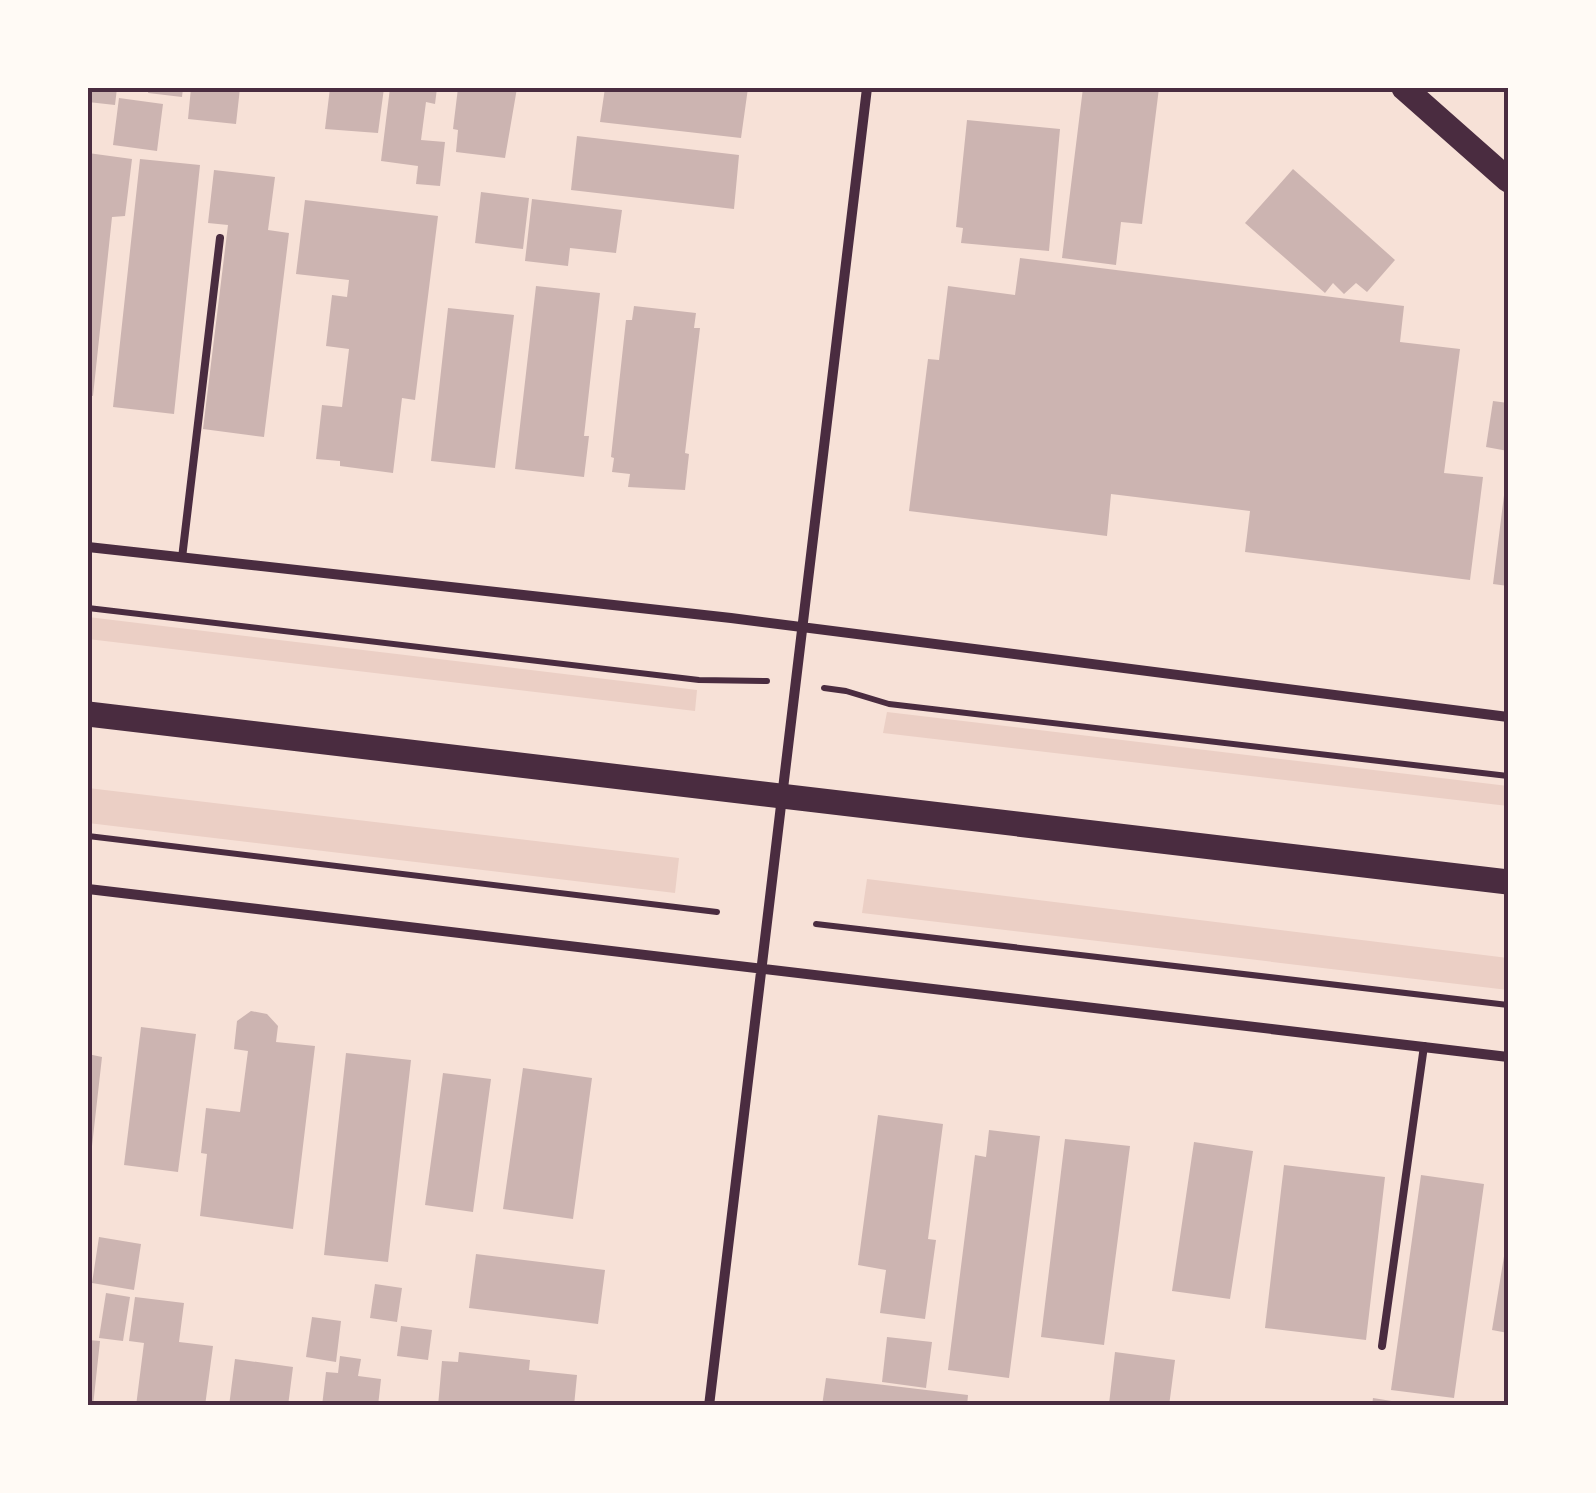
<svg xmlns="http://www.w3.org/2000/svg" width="1596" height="1493" font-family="Arial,sans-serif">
<rect width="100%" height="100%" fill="#f7e1d7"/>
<!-- green -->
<path fill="#ebcfc5" d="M88 617 697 690 695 711 88 639Z
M887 712 1508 786V806L883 733Z
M88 788 679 858 675 893 88 823Z
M867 879 1508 958V990L862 913Z"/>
<!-- building -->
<path fill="#ccb4b1" d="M88 88H117L115 105 88 102Z
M149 88H183L182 97 148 93Z
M191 88H240L236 124 188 119Z
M330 88H384L378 133 325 129Z
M390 88H437L435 104 426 102 421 140 445 142 440 186 416 184 418 166 381 161Z
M458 88H517L505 158 456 152 458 130 453 129Z
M605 88H748L741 138 600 122Z
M1083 88H1159L1142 224 1121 222 1116 265 1062 258Z
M119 98 163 104 157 151 113 145Z
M967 120 1060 129 1049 251 961 243 963 228 956 227Z
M577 136 739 155 734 209 571 190Z
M88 153 132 159 125 216 112 217 93 396 88 395Z
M140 159 200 165 174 414 113 407Z
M1293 169 1395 260 1367 292 1356 283 1344 294 1333 283 1325 293 1245 223Z
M214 170 275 177 268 230 289 233 264 437 203 429 228 225 208 223Z
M481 192 529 198 523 249 475 243Z
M532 199 622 210 616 253 570 248 568 266 525 261Z
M305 200 438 216 415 400 402 398 393 473 340 466V461L316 459 322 405 342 407 349 349 326 346 332 295 347 297 349 280 296 274Z
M1020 258 1404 306 1400 342 1460 349 1444 473 1483 477 1470 580 1245 552 1250 511 1111 494 1107 536 909 511 928 359 939 360 948 286 1015 295Z
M536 286 600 293 584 436H589L584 477 515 469Z
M634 306 696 313 694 328H700L685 453 689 454 685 490 628 487 630 474 612 472 614 458 611 457 626 320H632Z
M448 308 514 315 495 468 431 461Z
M1493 401 1508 403V451L1486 447Z
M1506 479H1508V586L1493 584Z
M251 1011 267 1014 278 1026 276 1042 315 1046 293 1229 200 1216 207 1154 201 1153 206 1108 240 1112 248 1051 234 1049 237 1021Z
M141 1027 196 1034 178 1172 124 1165Z
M346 1053 411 1060 388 1262 324 1255Z
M88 1054 102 1057 90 1164H88Z
M523 1068 592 1078 573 1219 503 1209Z
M443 1073 491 1079 473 1212 425 1205Z
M878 1115 943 1124 928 1239 936 1240 925 1319 880 1313 886 1270 858 1265Z
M989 1130 1040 1136 1009 1378 948 1370 975 1155 986 1157Z
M1065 1139 1130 1146 1104 1345 1041 1337Z
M1194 1142 1253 1151 1230 1299 1172 1291Z
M1284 1165 1385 1177 1366 1340 1265 1328Z
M1421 1175 1484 1184 1454 1398 1391 1390Z
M99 1237 141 1244 134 1290 92 1283Z
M1506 1244H1508V1333L1492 1330Z
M476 1254 605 1270 598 1324 469 1308Z
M375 1284 402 1288 397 1322 370 1318Z
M106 1293 130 1297 123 1341 99 1338Z
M135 1297 184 1303 179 1342 213 1346 205 1406H136L144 1343 129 1341Z
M312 1317 341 1321 336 1362 306 1357Z
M401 1326 432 1330 428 1360 397 1356Z
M887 1337 932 1342 926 1388 882 1382Z
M88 1340 100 1341 93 1406H88Z
M459 1352 530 1360 529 1370 577 1375 574 1406H438L442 1361 458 1362Z
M1115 1352 1175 1360 1169 1406 1109 1404Z
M340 1356 361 1359 358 1376 381 1379 378 1406H322L326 1372 338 1373Z
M235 1359 293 1367 288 1406H229Z
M826 1378 968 1395 967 1406H822Z
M1373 1398 1404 1403V1406H1372Z"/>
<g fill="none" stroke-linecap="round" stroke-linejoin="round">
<!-- path -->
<path stroke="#4a2c40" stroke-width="6" d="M88 608 699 680 767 681
M824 688 846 691 889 704 1508 776
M88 836 717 912
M816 924 1508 1005"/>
<!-- service -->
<path stroke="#4a2c40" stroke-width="8" d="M182 558 220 238
M1382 1346 1424 1046"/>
<!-- minor -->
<path stroke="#4a2c40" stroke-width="10" d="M88 547 731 618 1508 717
M88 889 1508 1057
M709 1406 867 88"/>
<!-- primary -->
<path stroke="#4a2c40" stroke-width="25" d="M1404 88 1508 180
M88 714 1508 882"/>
</g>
<!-- border -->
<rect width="1596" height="1493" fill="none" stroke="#fffaf5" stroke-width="180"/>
<rect x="90" y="90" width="1416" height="1313" fill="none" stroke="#4a2c40" stroke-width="4"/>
</svg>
